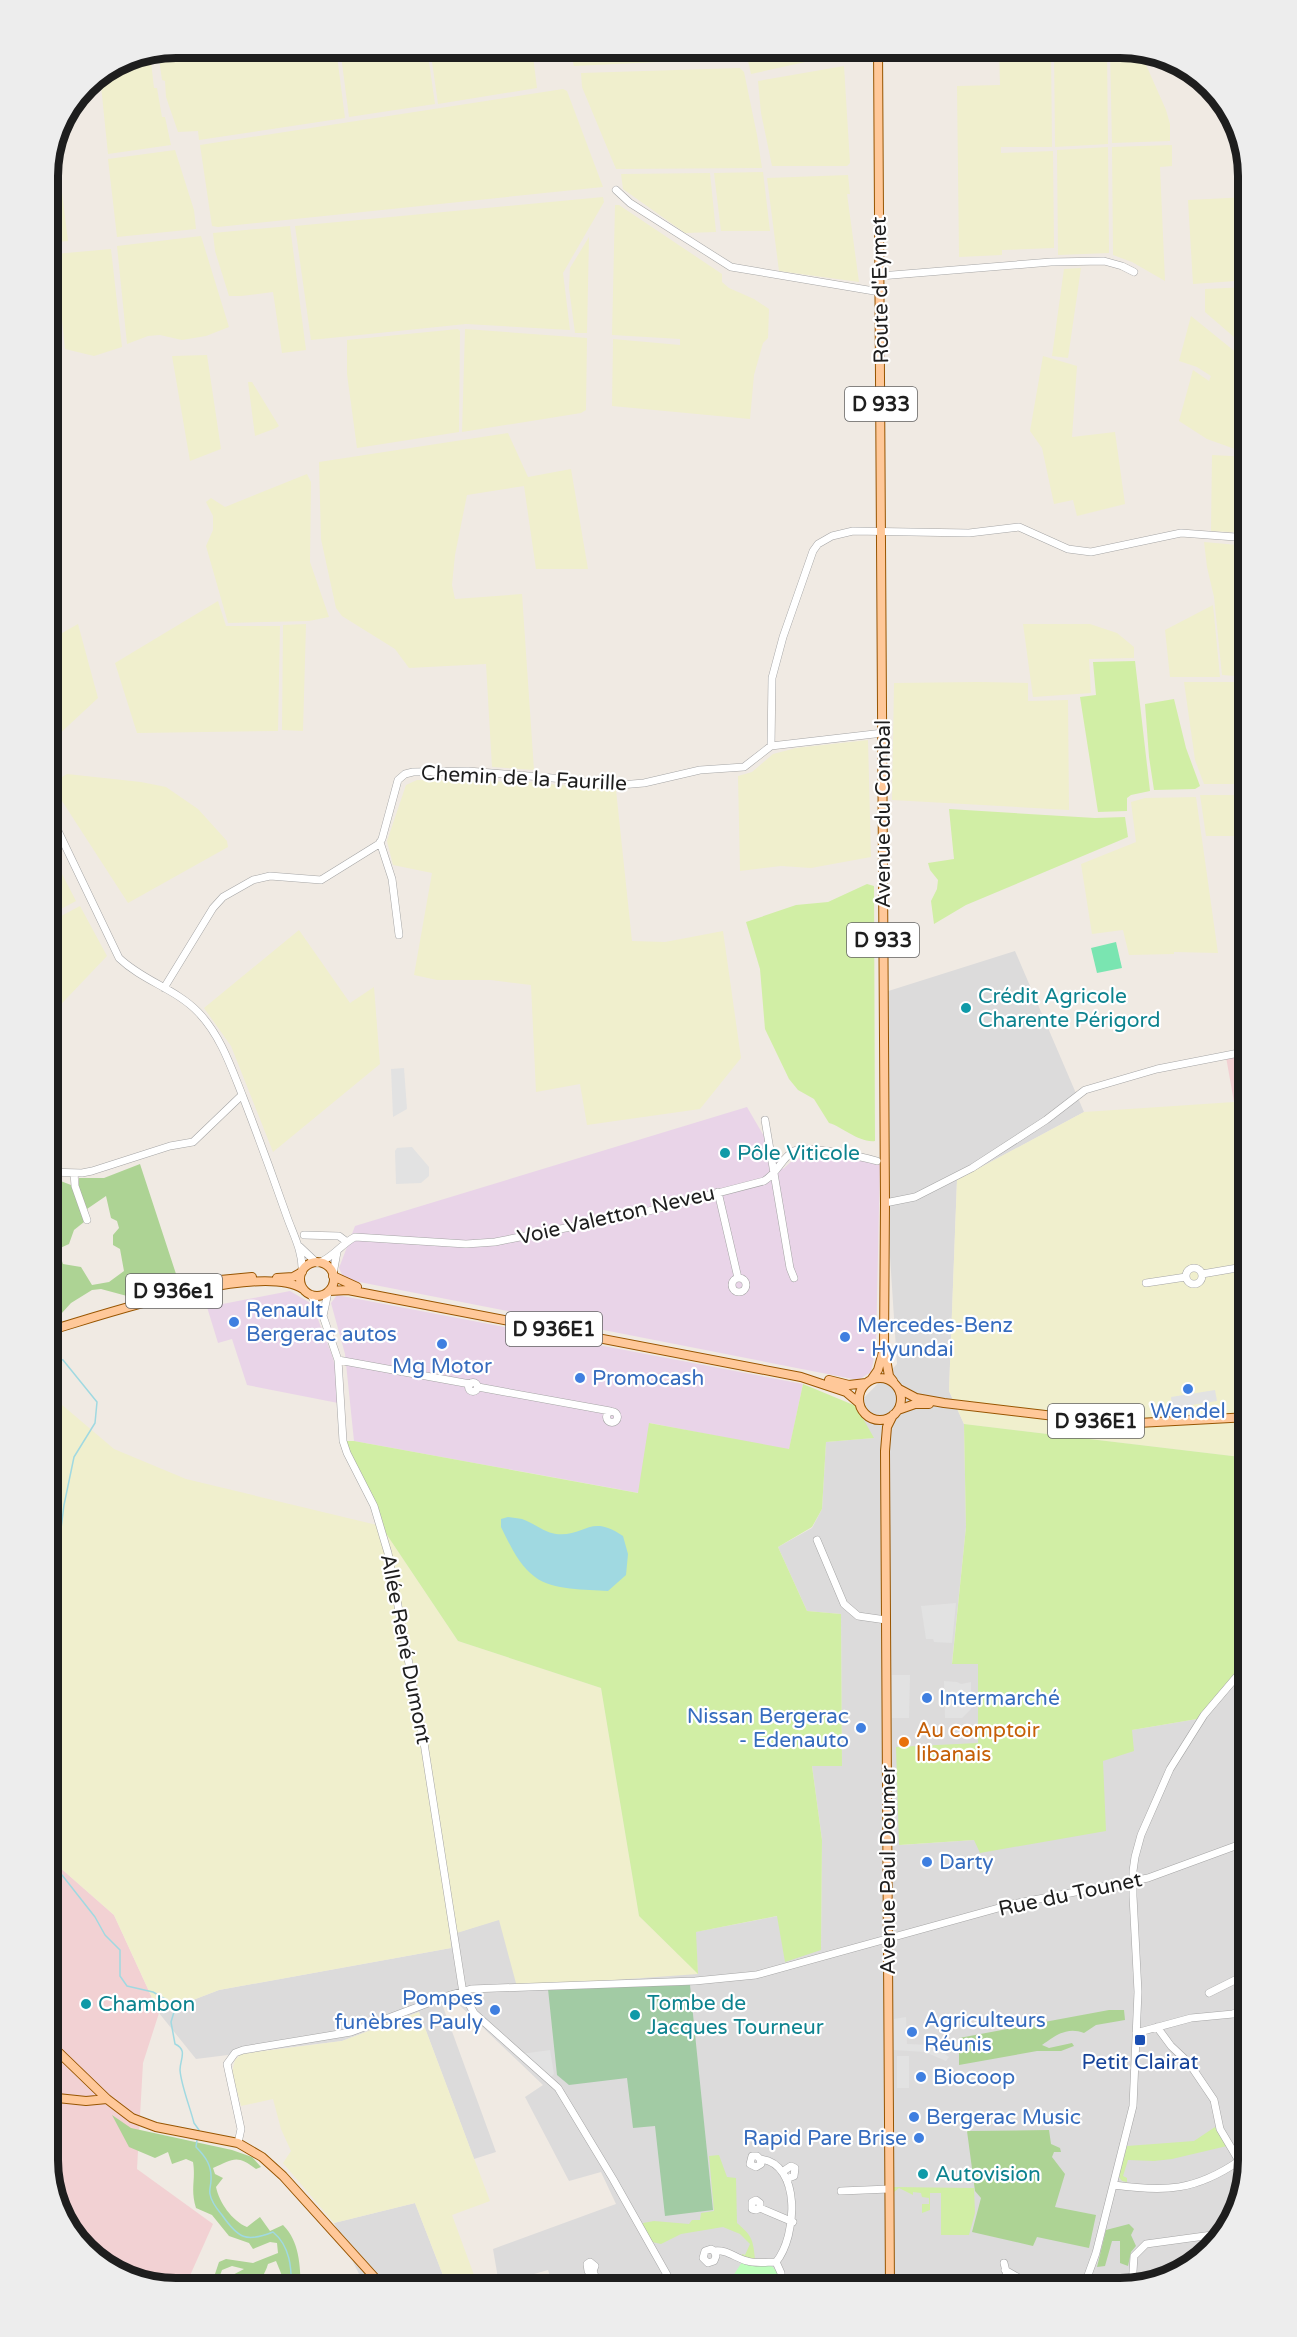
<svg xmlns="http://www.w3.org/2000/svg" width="1297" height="2337" font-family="'Varela Round',sans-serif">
<rect width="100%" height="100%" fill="#f0eae3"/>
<!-- residential -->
<path fill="#dcdbdb" d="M1015 951 1084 1112 957 1180 949 1391 964 1424 966 1527 952 1663 978 1664V1743L900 1845 974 1840 1103 1761 1132 1730 1197 1719 1249 1657V2161L1227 2232 1170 2279 1120 2289H554L548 2270 499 2284 493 2249 616 2204 601 2172 569 2181 525 2097 543 2085 454 2000 442 2004 496 2152 474 2159 419 2012 342 2041 196 2059 159 2013 219 1990 451 1948 450 1935 500 1919 698 1974 695 1932 778 1916 821 1950 822 1840 812 1766H842L841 1614 807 1611 778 1547 812 1528 822 1509 826 1442 873 1438 856 1406 897 1364 884 1164 882 993Z
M415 2203 446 2283 458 2280 463 2289H337L360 2276 334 2223Z"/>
<!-- commercial -->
<path fill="#f2d1d3" d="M1249 1055V1186L1226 1057Z
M48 1857 114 1915 159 2013 143 2063 137 2169 213 2224 184 2289H168L154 2284 87 2246 58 2210 48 2160Z"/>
<!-- industrial -->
<path fill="#e9d4e8" d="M747 1107 783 1169 793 1160 806 1156 880 1160 876 1348 871 1372 858 1380 344 1279 339 1268 355 1226Z
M290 1291 312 1304 332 1355 339 1380 338 1403 247 1385 232 1339 218 1343 207 1307Z
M337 1295 803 1384 789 1450 650 1423 639 1493 354 1441 345 1354 331 1303Z"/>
<!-- farmland -->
<path fill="#f0efcd" d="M177 48H336L345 118 199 140 198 131 178 132 166 97 165 81 162 80 158 52Z
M340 48H427L435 104 349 117Z
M430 48H532L537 88 438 104Z
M569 48H737L740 58 574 66Z
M745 48H826L828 57 751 74Z
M999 49 1051 50 1052 147H1001V153L1053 151 1054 248 1002 250V255L959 257 957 86 1000 85Z
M1054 49 1107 50 1108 144 1055 147Z
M1110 50 1135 51 1143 53V58L1166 110 1170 124V141L1112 143Z
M150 53 154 88H157L162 117H165L171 145 108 154 100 76 128 58Z
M844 66 850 163 847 166H772L761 113 758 81Z
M740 68 744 72 757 135 762 168 616 169 582 87 581 73Z
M563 89 567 91 603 187 218 227 212 226 200 145Z
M1172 145V166L1160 167 1165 281 1132 262 1113 255 1112 147Z
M1108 147 1109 253 1058 255 1057 150Z
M175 150 194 210 196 229 117 237 108 159Z
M59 168 68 241 48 243V170Z
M763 172 770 231H721L714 173Z
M710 173 716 232 685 233 623 189 621 174Z
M848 175 850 194H847L859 282 779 271 767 178Z
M603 197 604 202 563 273 570 330 466 324 311 340 295 226Z
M1249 197V280L1193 284 1188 200Z
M615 205H619L722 274V282L729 288 754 299 769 309 768 338 763 343 754 375 750 419 612 406 613 339 680 345V339L612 335Z
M290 226 306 350 282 353 273 292 241 296H229L215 251 213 233Z
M201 236 229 327 206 336 182 340 160 335 148 336 127 344 117 246Z
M589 237 587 333H575L569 288 570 268Z
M111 249 122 347 94 356 65 349 55 254Z
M1081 268 1068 358 1052 356 1064 269Z
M1249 287V350L1205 312V289Z
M1191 316 1238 354 1249 367V443L1246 453 1207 439 1179 421 1193 370 1209 381 1211 376 1197 367 1179 361Z
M458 329 460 331 459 432 357 448 347 374V340Z
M465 329 587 338 586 410 581 413 462 432Z
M207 355 221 449 190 461 172 356Z
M1043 356 1077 366 1072 437 1115 432 1125 504 1077 516 1073 500 1054 504 1042 448 1030 431Z
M248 382H252L279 426 276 428 255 436Z
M508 433 528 477 571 469 588 569H536L524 486 467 495 455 555 452 585 455 599 522 594 534 770 492 767 486 664 409 668 395 649 342 616 336 608 321 539 319 462Z
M1212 455 1249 457V533L1211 531Z
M307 474 311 482 310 562 329 617 309 621 228 623 206 546 213 530V516L206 502 211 498 225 507Z
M48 485 60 557 48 560Z
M1204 542 1249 546V677L1222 675 1214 597 1207 567Z
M218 601 226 626H280L278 731 137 733 115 663Z
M1213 605 1220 677H1170L1165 630Z
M78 624 98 698 54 739 48 716V641Z
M306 624 303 731 282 730 283 625Z
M1023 624H1090L1117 633 1134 647V658L1089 659 1091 693 1033 697Z
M979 682 1028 683V701L1068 700 1069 810 892 800 894 683Z
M1184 682H1249V784H1204L1195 760Z
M868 740 871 857 811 868 781 866 740 871 738 776 752 772 773 754 796 748Z
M67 774 141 782 166 787 198 809 227 841 228 847 128 903 51 784Z
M417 780 527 782 616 790 632 941 665 942 723 931 741 1058 700 1109 587 1125 580 1084 536 1092 531 985 491 980H437L414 975 432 873 393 865 387 841 406 785Z
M1200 795H1249V836H1206Z
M1196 797 1218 953 1174 952V954L1129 955 1123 930 1092 934 1081 864 1136 842 1131 802 1145 798Z
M48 847 76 901 48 916Z
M80 906 107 956 48 1018V923Z
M299 930 350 1003 374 987 380 1064 273 1152 231 1046 204 1008Z
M1249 1101V1458L964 1424 949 1391 957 1180 1084 1112Z
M48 1393 114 1449 186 1479 381 1526 458 1641 601 1688 639 1916 698 1974 517 1987 499 1920 450 1935 451 1948 219 1990 159 2013 114 1915 48 1857V1702L54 1657 57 1590 48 1588Z
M419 2012 490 2201 452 2215 474 2275 446 2283 415 2203 334 2223 283 2163 291 2151 281 2129 273 2099 241 2106 232 2072 235 2060 241 2054 342 2041Z"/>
<!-- grass -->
<path fill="#d1eea5" d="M1135 661 1150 791 1131 795 1127 798V811L1098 812 1080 697 1096 695 1093 662Z
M1174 699 1186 748 1200 786 1195 789 1154 790 1149 757 1145 704Z
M949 809 1095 818 1125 817 1128 837 966 905 934 924 931 901 937 889 938 880 930 870 928 863 954 859Z
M867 884 874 886 875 1141C859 1143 843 1127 829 1123L814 1099 798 1090 789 1079 765 1029 760 969 746 922 796 905 828 902Z
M803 1384 856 1406 874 1438 826 1442 822 1509 812 1527 778 1547 807 1611 841 1614 842 1766H812L822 1840 821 1950 785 1962 777 1916 696 1932 698 1974 639 1916 601 1688 458 1641 381 1526 343 1441H354L638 1493 649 1423 789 1449Z
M964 1424 1249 1458V1657L1197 1719 1132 1730 1134 1751 1103 1761 1106 1831 980 1853 974 1840 899 1845 896 1747 978 1743V1664H952L966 1527Z
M1215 2127 1227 2146 1172 2159 1154 2161 1128 2160 1123 2176 1127 2178V2182L1122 2181 1119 2177 1127 2146 1194 2141Z
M719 2155 727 2177 736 2178 737 2223C752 2236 753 2239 755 2259L741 2257 742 2254 745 2255 750 2244 740 2234 723 2227 681 2234 661 2244 652 2242 643 2226V2223L654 2221 689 2224 692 2220H700L701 2213 714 2211 709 2156Z
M893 2187 974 2188 975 2213 969 2235H941V2193H930V2210L922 2213V2204H929V2198L922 2197 921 2193 913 2192V2195L899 2188 894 2192 892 2190Z"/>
<!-- forest -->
<path fill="#add394" d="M140 1164 177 1277 127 1296 101 1289 92 1290 71 1303 61 1314 48 1311V1299L57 1305 54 1294 48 1292V1179L58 1180 71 1185 84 1222 74 1230 69 1244 58 1249 63 1264 81 1267 92 1285 109 1282 124 1271 120 1249 113 1245V1235L119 1228 117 1221 111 1218 106 1196 87 1209 79 1188V1178H104Z
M1109 2010H1124L1125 2020 1096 2025 1084 2033C1067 2026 1055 2036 1042 2045L1049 2048 1072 2043 1074 2046 1061 2051H1037L959 2065V2038Z
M112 2115 131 2128 232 2150 252 2157 261 2167 256 2169C237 2154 233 2159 213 2168L215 2174 223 2178 216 2187C219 2202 232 2221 247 2227L260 2217 270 2231 283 2225C300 2242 300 2266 301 2289H281L285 2283 276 2261 268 2264C260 2290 245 2289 221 2289L227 2278 244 2269 232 2266 222 2270 215 2289H210L219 2262 226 2259 253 2263 278 2253 277 2243 270 2242 253 2249 249 2243 229 2236 212 2215 196 2208C190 2189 196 2180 193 2162L186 2159 172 2164 168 2152 155 2158 129 2147Z
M1049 2130 1051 2144 1060 2148 1061 2152H1054L1052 2157 1065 2174 1055 2207 1096 2215 1089 2248 1037 2237 1033 2246 972 2232 981 2198 975 2191 967 2131Z
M1129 2224 1134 2229 1131 2235 1136 2246 1131 2252 1128 2266 1120 2263V2241H1112L1105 2266 1097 2267 1106 2230Z"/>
<!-- cemetery -->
<path fill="#a2cba4" d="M690 1985 713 2210 665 2216 655 2126 633 2128 627 2078 569 2085 557 2075 548 1989Z"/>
<!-- park -->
<path fill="#befebc" d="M742 2262 771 2265 778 2273 772 2287 735 2289 733 2276Z"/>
<!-- pitch -->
<path fill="#7ae5b1" d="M1116 942 1122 968 1097 973 1091 948Z"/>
<!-- parking -->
<path fill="#e2e2e2" d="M404 1068 407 1109 393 1117 391 1069Z
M412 1147 429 1167V1176L421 1183 396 1184 395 1151 397 1148Z
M1215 1390 1217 1401 1172 1408 1171 1397Z
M956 1603 952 1643 934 1642 933 1639H926L921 1606Z
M892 1675H910L909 1718H892Z
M944 1681 957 1682 961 1684 971 1682V1709L962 1718H945Z
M906 2017 907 2044 932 2045 949 2057 946 2061 925 2052 894 2050V2019Z
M550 2050 554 2074 549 2079 520 2054Z
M897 2056H909V2088H897Z"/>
<!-- water -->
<path fill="#a0d9e1" d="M508 1517C513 1518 518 1518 522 1519 534 1523 543 1532 556 1534 585 1537 590 1513 623 1536L628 1554 626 1575 608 1591C586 1589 553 1591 535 1577 519 1566 509 1543 501 1527V1519Z"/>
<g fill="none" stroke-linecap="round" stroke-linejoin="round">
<!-- stream -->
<path stroke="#a0d9e1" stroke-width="1.5" d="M48 1357 63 1360 97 1402 95 1423 74 1457 64 1505 58 1552
M48 1644 56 1562
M48 1865 62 1875 95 1917 105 1935 120 1950V1976L127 1986 153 1992 172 2003 174 2012 171 2022 175 2044C188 2050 180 2059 180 2070 181 2085 190 2107 194 2123L199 2130
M197 2140 196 2147C206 2157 212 2166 211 2180 211 2185 209 2190 210 2194 211 2202 217 2209 222 2215 238 2238 246 2243 273 2232 290 2246 292 2268 291 2289"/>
<defs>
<path id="minor" d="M616 190 630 203 731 267 880 292
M880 276 1051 262 1104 261 1122 266 1134 272
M771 746 772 678 783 637 813 551 818 544 832 536 853 531 969 533 1019 527 1068 549 1091 552 1181 533 1249 538
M48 810 119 958C143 981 176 989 198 1012 221 1036 231 1067 243 1097 258 1136 272 1174 286 1214 292 1232 303 1251 302 1271
M380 842 392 879 399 935
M164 988 213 908 223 897 253 880 270 876 321 880 379 844 382 839 398 780 405 774 413 772 468 771 564 779 608 786 644 783 700 770 744 767 771 746 883 733
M765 1120 790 1268 794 1278
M48 1172 82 1173 92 1171 170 1146 193 1142 242 1095
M74 1173 75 1186 87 1220
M718 1192 738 1278
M885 1203 915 1197 972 1168 1046 1120 1085 1090 1157 1069 1249 1051
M304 1235 339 1236 347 1242
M300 1247 317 1263
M318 1263C333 1258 341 1244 355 1237L466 1244 495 1242 641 1213 764 1181C779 1172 781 1158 794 1151 806 1145 863 1157 877 1161
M1186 1276a8 8 0 1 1 16 0a8 8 0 1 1-16 0Z
M333 1274 337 1252
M1202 1274 1249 1266
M732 1285a7 7 0 1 1 14 0a7 7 0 1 1-14 0Z
M1146 1283 1186 1277
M311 1295 323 1316 338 1360 343 1441 347 1453 374 1506 388 1553 424 1743 463 1993 474 2013 558 2088 613 2179 675 2289
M323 1316 328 1292
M338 1360 470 1384
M468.5 1387a4.5 4.5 0 1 1 9 0a4.5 4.5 0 1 1-9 0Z
M478 1387 610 1411
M606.5 1417a5.5 5.5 0 1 1 11 0a5.5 5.5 0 1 1-11 0Z
M817 1540 844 1604 858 1616 886 1620
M1209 1993 1249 1973
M1136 2033 1191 2018 1233 2014 1249 2006
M238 2143 241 2129 227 2064 235 2053 243 2050 351 2032 447 1996 471 1989 695 1981 756 1975 1013 1904 1148 1878 1249 1841
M760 2159 757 2156H752L750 2164 756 2167 761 2164 760 2159C802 2163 797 2237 776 2262L781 2273 782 2287
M782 2172 791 2166 795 2168 794 2176 786 2179
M1246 2172 1239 2161 1249 2154
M1114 2185C1165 2192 1195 2191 1239 2161L1220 2129 1214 2100 1189 2063 1171 2046 1157 2027
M841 2191 889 2189
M760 2208V2203L756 2200 752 2202V2209L756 2210 760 2208 793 2222
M714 2251 711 2249 705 2251 703 2258 708 2263 714 2261 716 2256 714 2251C727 2249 735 2258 747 2261 756 2264 767 2262 776 2262
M1004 2263 1009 2284 1035 2283 1040 2289
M1005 2270 1026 2282
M593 2271H588L587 2264 590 2262 595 2266 593 2271 600 2289
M1132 2287 1134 2256 1146 2244 1227 2233
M772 2289 890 2285
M1083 2289 1096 2253 1133 2106 1138 1992 1133 1896V1871L1135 1857 1141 1835 1170 1769 1204 1715 1249 1662"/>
<path id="major" d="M878 48 885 1203 884 1348 889 1376 893 1381
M300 1279a17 17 0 1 1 34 0a17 17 0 1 1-34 0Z
M333 1276 357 1287
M277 1278 293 1277 302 1272
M220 1280 252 1277
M329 1291 348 1290 801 1377 846 1392 859 1403
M48 1331C100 1316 259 1261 303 1289
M859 1399a21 21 0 1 1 42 0a21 21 0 1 1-42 0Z
M829 1380 849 1385 866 1383
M871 1380 878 1370 883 1352
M899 1389 916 1398 944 1403 1105 1422 1138 1423 1249 1417
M898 1410 915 1404H929
M48 2042 107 2099 132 2118 156 2127 238 2143 262 2157 283 2176 385 2289
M48 2097 86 2101 107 2099
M890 2289 885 1451 887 1427 893 1415"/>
</defs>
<!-- minor casing -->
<use href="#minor" stroke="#a5a5a5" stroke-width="8"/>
<!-- major casing -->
<use href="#major" stroke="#985500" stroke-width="10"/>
<!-- minor -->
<use href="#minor" stroke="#fff" stroke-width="7"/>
<!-- major -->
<use href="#major" stroke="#ffc899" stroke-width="8"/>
</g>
<!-- markers -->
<g fill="#0f9aa8" stroke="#fff" stroke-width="2">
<circle cx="966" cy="1008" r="6"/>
<circle cx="725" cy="1153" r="6"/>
<circle cx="86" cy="2004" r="6"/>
<circle cx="635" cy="2015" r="6"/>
<circle cx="923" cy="2174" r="6"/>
</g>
<g fill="#3f7fe0" stroke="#fff" stroke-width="2">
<circle cx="234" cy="1322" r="6"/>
<circle cx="845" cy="1337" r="6"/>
<circle cx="442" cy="1344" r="6"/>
<circle cx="580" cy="1378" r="6"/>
<circle cx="1188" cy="1389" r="6"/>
<circle cx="927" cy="1698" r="6"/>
<circle cx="861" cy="1728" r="6"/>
<circle cx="927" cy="1862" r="6"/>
<circle cx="495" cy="2010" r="6"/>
<circle cx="912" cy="2032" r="6"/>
<circle cx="921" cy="2077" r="6"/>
<circle cx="914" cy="2117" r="6"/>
<circle cx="919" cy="2138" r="6"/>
</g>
<circle fill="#e8710a" stroke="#fff" stroke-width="2" cx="904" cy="1742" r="6"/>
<rect fill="#1a4fb4" stroke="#fff" stroke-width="2" x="1134" y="2034" width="12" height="12" rx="3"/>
<g text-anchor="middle" stroke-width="4.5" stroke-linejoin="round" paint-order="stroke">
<!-- shield labels -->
<g fill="#fff" stroke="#626262" stroke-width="1.5">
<rect x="845" y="387" width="72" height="34" rx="4.5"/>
<rect x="847" y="923" width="72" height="34" rx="4.5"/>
<rect x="126" y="1274" width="96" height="34" rx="4.5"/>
<rect x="506" y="1312" width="96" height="34" rx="4.5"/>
<rect x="1048" y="1404" width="96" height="34" rx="4.5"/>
</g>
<g font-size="20" font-weight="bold" fill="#1e1e1e">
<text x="881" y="411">D 933</text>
<text x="883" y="947">D 933</text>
<text x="174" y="1298">D 936e1</text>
<text x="554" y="1336">D 936E1</text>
<text x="1096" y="1428">D 936E1</text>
</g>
<!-- street labels -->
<g font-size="21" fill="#1e1e1e" stroke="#fff">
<text transform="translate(880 290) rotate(-91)" y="7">Route d'Eymet</text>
<text transform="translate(524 778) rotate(3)" y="7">Chemin de la Faurille</text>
<text transform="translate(883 814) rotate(-90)" y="7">Avenue du Combal</text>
<text transform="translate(616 1215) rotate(-13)" y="7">Voie Valetton Neveu</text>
<text transform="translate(406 1649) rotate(79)" y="7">Allée René Dumont</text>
<text transform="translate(888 1870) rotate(-90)" y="7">Avenue Paul Doumer</text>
<text transform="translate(1070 1894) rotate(-12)" y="7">Rue du Tounet</text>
</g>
<!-- culture labels -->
<g font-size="21" fill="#0d838f" stroke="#fff" text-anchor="start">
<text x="978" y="1003">Crédit Agricole<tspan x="978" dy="24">Charente Périgord</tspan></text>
<text x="737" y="1160">Pôle Viticole</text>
<text x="647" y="2010">Tombe de<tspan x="647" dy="24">Jacques Tourneur</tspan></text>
<text x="98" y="2011">Chambon</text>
<text x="935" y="2181">Autovision</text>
</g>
<!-- shop labels -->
<g font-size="21" fill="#366cbe" stroke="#fff" text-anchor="start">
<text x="246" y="1317">Renault<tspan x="246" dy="24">Bergerac autos</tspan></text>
<text x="857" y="1332">Mercedes-Benz<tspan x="857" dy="24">- Hyundai</tspan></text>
<text x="442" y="1373" text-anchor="middle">Mg Motor</text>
<text x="592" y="1385">Promocash</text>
<text x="1188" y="1418" text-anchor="middle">Wendel</text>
<text x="939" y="1705">Intermarché</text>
<text x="849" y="1723" text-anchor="end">Nissan Bergerac<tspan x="849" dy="24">- Edenauto</tspan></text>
<text x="939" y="1869">Darty</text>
<text x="483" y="2005" text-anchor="end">Pompes<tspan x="483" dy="24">funèbres Pauly</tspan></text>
<text x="924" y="2027">Agriculteurs<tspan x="924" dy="24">Réunis</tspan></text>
<text x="933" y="2084">Biocoop</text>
<text x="926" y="2124">Bergerac Music</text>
<text x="907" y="2145" text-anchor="end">Rapid Pare Brise</text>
</g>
<!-- food labels -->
<g font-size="21" fill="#c56008" stroke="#fff" text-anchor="start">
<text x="916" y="1737">Au comptoir<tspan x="916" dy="24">libanais</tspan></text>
</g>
<!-- transit labels -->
<g font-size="21" fill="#164399" stroke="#fff">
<text x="1140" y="2069">Petit Clairat</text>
</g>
</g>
<!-- crop -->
<path d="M0 0H1297V2337H0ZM176 58H1120A118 118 0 0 1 1238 176V2160A118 118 0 0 1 1120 2278H176A118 118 0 0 1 58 2160V176A118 118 0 0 1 176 58Z" fill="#ededed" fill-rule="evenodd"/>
<path fill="none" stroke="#1e1e1e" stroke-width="8" d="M176 58H1120A118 118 0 0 1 1238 176V2160A118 118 0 0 1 1120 2278H176A118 118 0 0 1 58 2160V176A118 118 0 0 1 176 58Z"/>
</svg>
